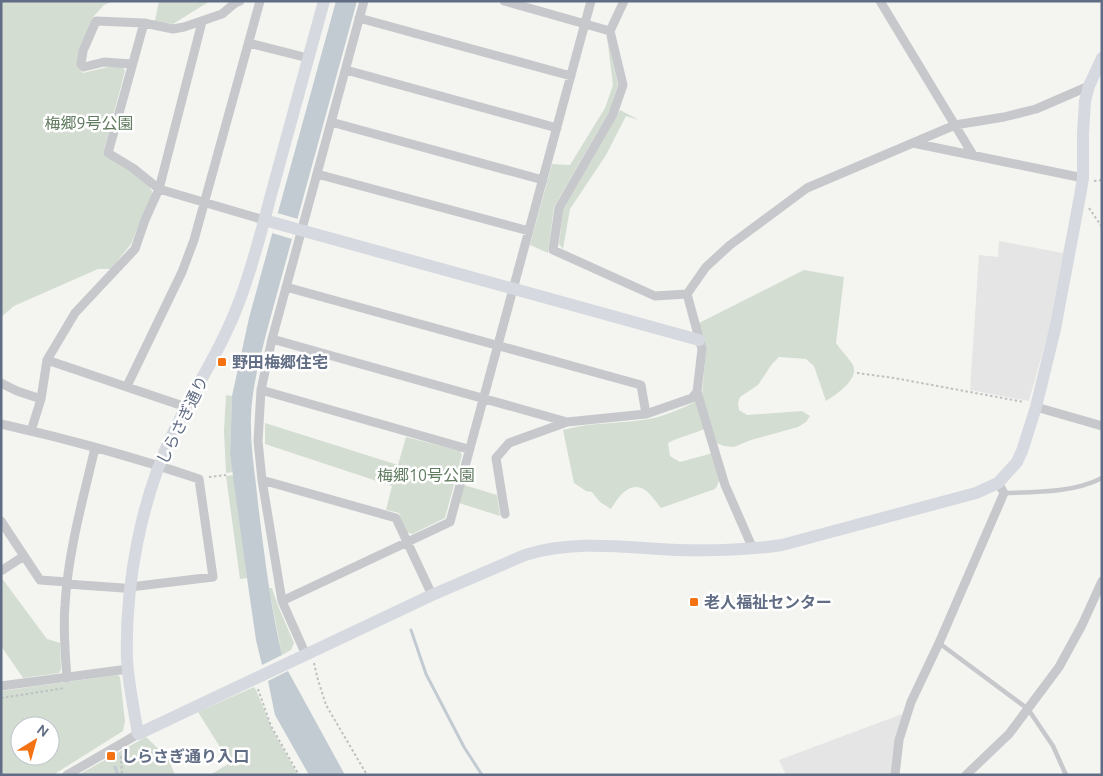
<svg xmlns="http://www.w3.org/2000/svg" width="1103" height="776" font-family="Ubuntu,'Noto Sans JP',sans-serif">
<rect width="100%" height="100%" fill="#f4f5f0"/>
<!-- built -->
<path fill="#e4e5e4" d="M999 241 1063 253 1048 333 1029 401 970 390 979 255 998 257Z
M905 713 891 775H786L779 760Z"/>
<!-- green -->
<path fill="#d3ddd1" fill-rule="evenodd" d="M1 1H113L104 5 93 17 77 59 80 69 83 73 108 67H123L125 71 103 154C117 163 149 178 153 194L142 217 131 244 111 269H98L14 306 1 317Z
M159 1H210L173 24 155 21Z
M607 37 618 85 610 110 554 207 548 253 530 245 552 164 570 165 605 108 613 85Z
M620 110 639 120 626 116 606 155 570 209 563 249 559 244 563 210Z
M804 270 844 277 836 343C840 349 846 355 851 362 863 377 837 394 826 401L814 366 806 359 779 357 772 364 758 385 740 397 738 403 739 410 747 415 802 411 810 416 806 422 798 427 751 440 734 447 724 446 717 443 702 395 706 350 699 323Z
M226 395 232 396 230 453 233 472 226 473 224 431Z
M697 401 705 429 674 440 668 443 670 456 680 462 713 453C716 465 724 478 715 489L661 508C657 503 651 494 645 490 629 480 618 498 611 509L600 502 592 492 586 491 574 483 563 430C591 422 621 424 649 419 665 416 683 408 697 401Z
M265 423 398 465 406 437 460 451 462 455 445 518 412 534 407 532 399 513 386 510 392 486 265 444Z
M234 475 247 578 240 579 226 476Z
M464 485 497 495 500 516 459 503Z
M1 577 47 639 60 643 61 669 59 673 23 678 1 646Z
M269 588H272L278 606 294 643 291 650 282 655Z
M118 675 120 677 125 721 123 731 53 775H1V691ZM20 726H50V756H20Z
M254 687 256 690 273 731 298 775H210L230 763 198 712Z
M146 737 168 758 175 775H78Z"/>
<!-- water -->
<path fill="#c3cbd2" d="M336 1H357L269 323C261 354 252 385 251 417 250 448 256 480 259 512 265 560 271 608 282 655L262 665 256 640 247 578 230 454 232 396 249 318Z
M288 671 345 775H309L275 715 268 681Z"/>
<!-- pier -->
<path fill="#f4f5f0" d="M277 213 298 219 292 239 272 233Z"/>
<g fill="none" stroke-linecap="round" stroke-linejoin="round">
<!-- stream -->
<path stroke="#c3cbd2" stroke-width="3" d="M411 630 426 674 464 747 482 775
M115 767 118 775"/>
<!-- path -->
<path stroke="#bfc0c2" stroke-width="2" stroke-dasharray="2.5 2.5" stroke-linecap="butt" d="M1094 181 1102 180
M1089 208 1102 227
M857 373 894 378 1024 402
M209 477 226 475
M314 663 318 680 326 705 367 775
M258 689 271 726 299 775
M1 698 65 688
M121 756 122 775"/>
<!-- lane -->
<path stroke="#c6c8cc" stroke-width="4.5" d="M1004 493C1036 492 1073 493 1102 478
M939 643 1028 709 1053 746 1066 775"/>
<!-- street -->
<path stroke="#c6c8cc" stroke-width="9" d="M240 1 235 3 222 14 184 27 173 29 144 23 108 153 133 168 159 189 264 220
M504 1 610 31
M624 1 610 31 623 85 613 114 559 208 553 250 655 296 687 294
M880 1 973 155
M359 18 571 76
M249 43 308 58
M132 64 104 62 84 67 81 64 83 51 96 21 144 23
M346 70 557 128
M331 122 543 180
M913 143 1083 178
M317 174 529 231
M286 287 641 385 646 414
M272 339 567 422 646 414 692 398 697 392
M47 360 186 407
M1 383 17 391 41 399
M127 386 182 272 194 240 260 1
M261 390 468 449
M1036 407 1102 426
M1 424C68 439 134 457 199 479L213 577 130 587
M31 431 41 399 47 360 75 313 135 249 145 220 159 189 202 22
M262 480 396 518 432 595
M505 514 496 458 509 443 567 422
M1 521 40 580 67 582
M753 549 725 485 697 392 702 349 687 294 706 267 730 245 807 188 955 125 1004 117 1036 109 1089 86
M1 571 24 556
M67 584 123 588
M282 601 450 522 591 1
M306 655 282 601 262 480 258 441 261 390 272 339 364 1
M67 678C65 654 63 629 65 605 68 552 83 499 95 448
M1 686 128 669
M67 775 138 734
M895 775 899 740 911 702 939 643 1004 493 998 483
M966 775 1009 734 1059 667 1082 625 1102 581"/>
<!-- secondary -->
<path stroke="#d6d9df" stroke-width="12" d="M324 1C307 65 289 128 272 191 262 228 253 266 239 302 222 348 194 389 173 433 141 499 125 585 127 658 128 683 134 709 138 734L432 595 525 555C575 539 627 548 678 550 713 551 748 550 782 545L976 493 998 483 1017 462 1022 451 1036 407 1055 329 1080 196 1083 178V134L1085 101 1089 86 1102 58
M264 220 699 340"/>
</g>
<!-- markers -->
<g fill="#f37212" stroke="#fff" stroke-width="2">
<rect x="217" y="357" width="10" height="10" rx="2.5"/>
<rect x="689" y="597" width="10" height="10" rx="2.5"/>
<rect x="106" y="751" width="10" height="10" rx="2.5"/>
</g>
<g text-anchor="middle" stroke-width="5" stroke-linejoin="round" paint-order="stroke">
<!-- park labels -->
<g font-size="16" fill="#607b60" stroke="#fff">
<text x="89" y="129">梅郷9号公園</text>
<text x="426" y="481">梅郷10号公園</text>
</g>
<!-- poi labels -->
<g font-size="16" font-weight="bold" fill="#616d84" stroke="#fff" text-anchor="start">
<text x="232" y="368">野田梅郷住宅</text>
<text x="704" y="608">老人福祉センター</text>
<text x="121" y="762">しらさぎ通り入口</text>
</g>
<!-- street labels -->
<g font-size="16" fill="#616d84" stroke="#fff">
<text transform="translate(182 420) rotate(-64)" y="6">しらさぎ通り</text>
</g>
</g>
<!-- border -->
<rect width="1103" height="776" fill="none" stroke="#616d84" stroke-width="5"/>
<!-- north arrow -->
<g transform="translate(35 741) rotate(37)"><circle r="24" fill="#ffffff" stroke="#c0c5ce"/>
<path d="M0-4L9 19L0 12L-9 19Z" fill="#f37212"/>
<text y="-8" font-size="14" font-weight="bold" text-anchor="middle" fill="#616d84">N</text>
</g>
</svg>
